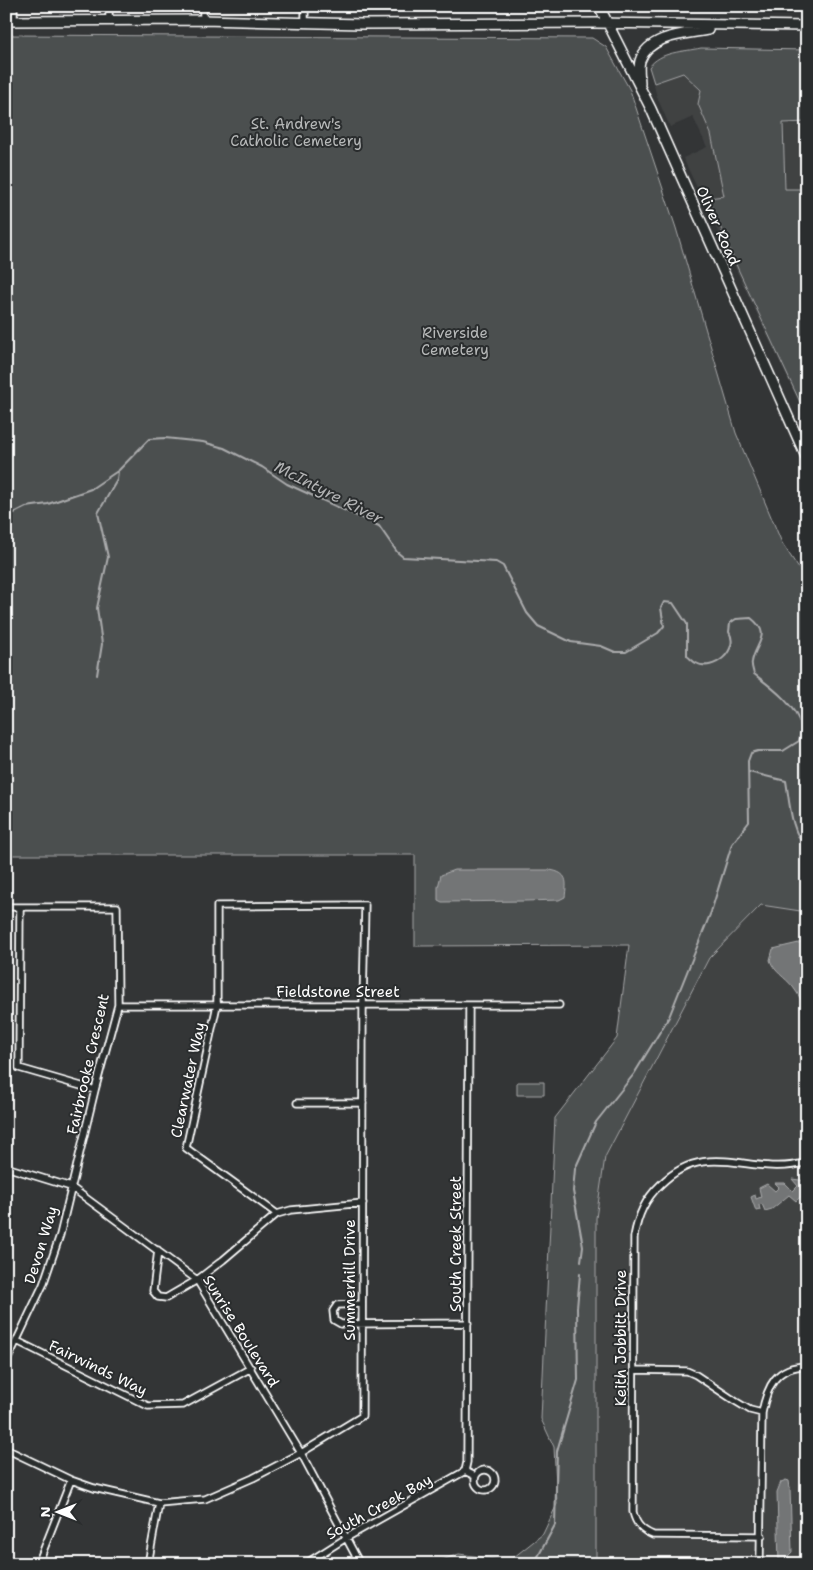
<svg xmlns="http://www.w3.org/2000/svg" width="813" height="1570" font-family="'Shantell Sans',sans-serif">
<rect width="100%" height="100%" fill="#333536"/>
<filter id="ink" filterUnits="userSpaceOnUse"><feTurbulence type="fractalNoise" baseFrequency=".02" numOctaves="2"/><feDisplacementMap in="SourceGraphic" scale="10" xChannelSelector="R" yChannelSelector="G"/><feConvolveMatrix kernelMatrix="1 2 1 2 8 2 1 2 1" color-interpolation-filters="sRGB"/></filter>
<g filter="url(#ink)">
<!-- built -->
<path fill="#404243" d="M701 48 807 50V419L683 158 707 147 693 117 670 127 657 97 649 67 653 63 661 56 667 54Z
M761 905 807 912V1564H596V1218L605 1157 709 958Z"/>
<!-- green -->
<path fill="#4c4f50" stroke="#a6a7a8" d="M6 35 592 38 606 47 630 90 676 228 736 433 782 543 807 581V912L761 905 709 958 605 1157 596 1218V1564H431L459 1554 509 1561 543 1534 557 1504 554 1447 541 1419 555 1118 617 1038 629 945 415 946V855H6Z
M701 48 807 50V122L783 123 785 189H807V417L738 269 708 198 724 196 711 134 698 104 701 90 683 73 654 83 649 67C661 51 683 52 701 48Z
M517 1082H544V1095H517Z"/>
<!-- water -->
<path fill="#737576" stroke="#abacad" d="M454 870H550C568 873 567 881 565 897L559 900 525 901 442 902 438 900V887L441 875Z
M807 941V1012C803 1003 799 995 793 987 785 977 774 972 770 960L773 949Z
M792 1179 807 1181V1191L796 1201 789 1195 772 1209 765 1211 762 1204 759 1205 760 1210 756 1211 751 1197 755 1195 756 1199 761 1197 759 1188 767 1184 775 1191 779 1187 775 1183H785L793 1191 798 1186Z
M786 1480 789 1481 790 1488 792 1552 788 1556 791 1559 790 1564H779L777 1492 781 1482Z"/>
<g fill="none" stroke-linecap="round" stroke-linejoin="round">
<!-- stream -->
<path stroke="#abacad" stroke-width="2" d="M6 517 26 507 48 504 91 489 119 470 149 439 165 438 203 442 224 448 262 467 287 484 379 526 397 552 403 557 496 562 503 566 527 613 538 626 571 642 601 646 615 652H626L658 633 664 626 661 608 664 602 673 603 687 624V656C690 658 693 662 696 663 714 673 740 649 729 632L730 623 736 619 751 618C773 635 755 643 752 662 751 665 753 670 754 674 771 687 795 704 801 726 802 730 800 736 799 741L783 751H758L751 753 748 761 749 822 732 844 711 912 669 1017 634 1074 596 1122 575 1169 573 1191 583 1246 581 1261
M97 675 102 644 97 608 108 557 98 513 117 480 118 471
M749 772 786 781C789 797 791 837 807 846
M534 1564 555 1525 557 1451 578 1380 577 1308 580 1274"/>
<defs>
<path id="street" d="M14 6V21
M109 6V21
M203 6V20
M305 23V6
M6 907H117L118 1005 95 1090 60 1235 43 1285 6 1363
M20 907 19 1068 95 1090
M118 1005H559
M469 1005 467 1462 465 1471 475 1476
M297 1103H363
M6 1167 71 1187 197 1280 301 1453 360 1564
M158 1250 153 1291 158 1297 166 1298 197 1280 223 1260 277 1214 291 1210 363 1203
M362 1304 337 1305 333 1311 334 1320 341 1324 468 1323
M17 1341 148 1406 183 1405 251 1368
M634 1370 687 1371 696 1375 735 1401 750 1410 762 1413
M6 1449 71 1480 94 1488 159 1503 181 1501 205 1499 253 1478 301 1453 362 1416 363 1004 365 905 217 906V1005L186 1148 277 1214
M475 1480a10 10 0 1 1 20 0a10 10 0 1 1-20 0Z
M762 1536 653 1535C641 1530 636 1524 633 1512L634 1237C638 1215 645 1199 661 1184 709 1137 753 1179 807 1162
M6 1560 16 1564
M38 1564 71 1480
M148 1564 159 1503
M305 1564 346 1538 465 1471
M760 1564 762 1413C767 1386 776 1366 807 1366"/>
<path id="secondary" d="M599 6 651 109 807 459
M6 21 203 20 362 24 596 23 807 26
M640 84C640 77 638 67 640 61 648 35 686 34 708 30"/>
</defs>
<!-- street casing -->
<use href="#street" stroke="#fff" stroke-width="9"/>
<!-- secondary casing -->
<use href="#secondary" stroke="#fff" stroke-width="12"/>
<!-- street -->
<use href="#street" stroke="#2a2d2e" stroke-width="5.5"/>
<!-- secondary -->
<use href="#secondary" stroke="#2a2d2e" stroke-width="9"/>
</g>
</g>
<g text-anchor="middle" stroke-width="4" stroke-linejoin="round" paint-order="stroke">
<!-- park labels -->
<g font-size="15" fill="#b7b9b9" stroke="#2a2d2e">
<text x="296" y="129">St. Andrew's<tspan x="296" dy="17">Catholic Cemetery</tspan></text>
<text x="455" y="338">Riverside<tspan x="455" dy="17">Cemetery</tspan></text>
</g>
<!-- street labels -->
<g font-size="15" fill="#fff" stroke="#2a2d2e">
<text transform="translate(718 226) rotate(66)" y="5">Oliver Road</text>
<text x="338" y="997">Fieldstone Street</text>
<text transform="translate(88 1064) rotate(-77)" y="5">Fairbrooke Crescent</text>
<text transform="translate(188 1080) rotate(-78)" y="5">Clearwater Way</text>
<text transform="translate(456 1244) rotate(-90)" y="5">South Creek Street</text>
<text transform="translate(41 1245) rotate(-73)" y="5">Devon Way</text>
<text transform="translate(350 1280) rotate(-90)" y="5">Summerhill Drive</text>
<text transform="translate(241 1331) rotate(58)" y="5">Sunrise Boulevard</text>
<text transform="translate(621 1338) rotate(-90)" y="5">Keith Jobbitt Drive</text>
<text transform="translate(98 1368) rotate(26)" y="5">Fairwinds Way</text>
<text transform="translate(379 1507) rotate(-29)" y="5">South Creek Bay</text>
</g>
<!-- water labels -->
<g font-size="16" font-style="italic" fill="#b2b3b4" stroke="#2a2d2e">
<text transform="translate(329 492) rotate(27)" y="6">McIntyre River</text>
</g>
</g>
<!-- margin -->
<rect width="813" height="1570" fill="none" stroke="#2a2d2e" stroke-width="25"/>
<rect x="12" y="12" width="788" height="1545" fill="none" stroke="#fff" stroke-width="2" filter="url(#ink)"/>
<!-- north arrow -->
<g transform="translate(58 1512) rotate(270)" stroke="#2a2d2e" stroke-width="4" paint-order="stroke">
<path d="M0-4L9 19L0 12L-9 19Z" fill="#ffffff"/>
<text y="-8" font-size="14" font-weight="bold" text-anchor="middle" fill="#ffffff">N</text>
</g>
</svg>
